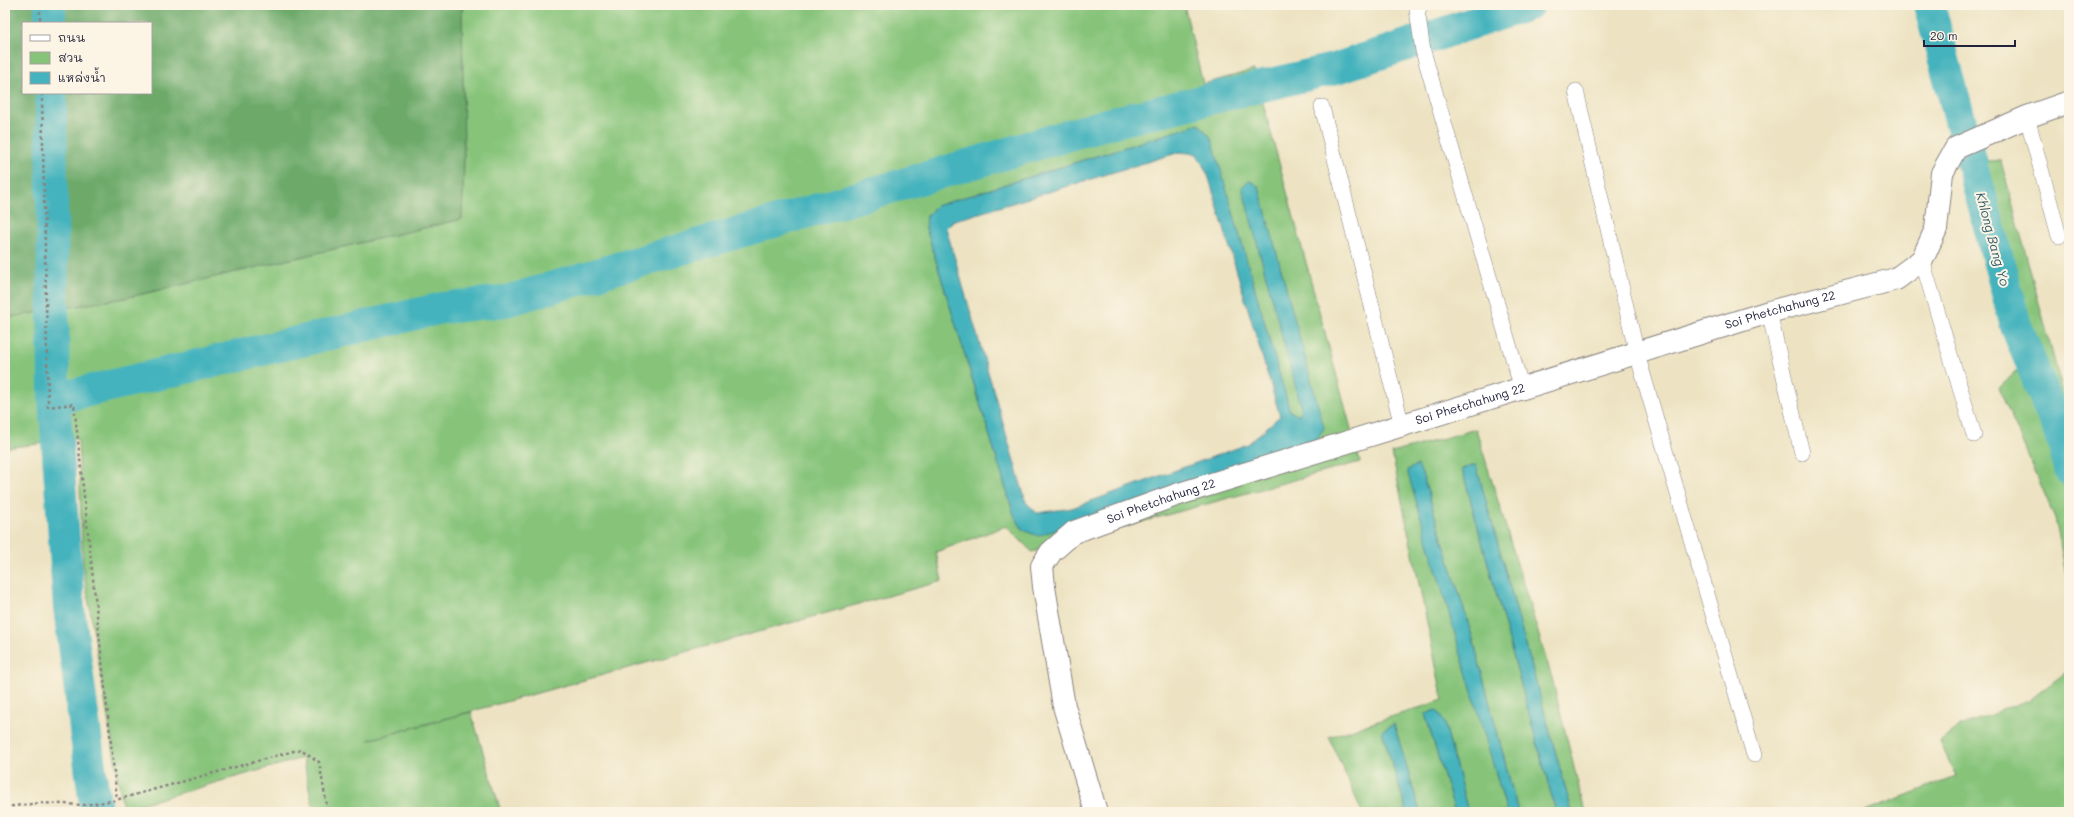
<svg xmlns="http://www.w3.org/2000/svg" width="2074" height="817" font-family="Mali,'Playpen Sans Thai',sans-serif">
<rect width="100%" height="100%" fill="#fcf5e5"/>
<filter id="ink" filterUnits="userSpaceOnUse"><feTurbulence type="fractalNoise" baseFrequency=".025" numOctaves="2"/><feDisplacementMap in="SourceGraphic" scale="8" xChannelSelector="R" yChannelSelector="G"/><feConvolveMatrix kernelMatrix="1 2 1 2 8 2 1 2 1" color-interpolation-filters="sRGB"/></filter>
<filter id="wash" filterUnits="userSpaceOnUse"><feTurbulence type="fractalNoise" baseFrequency=".012" numOctaves="4" result="noise"/><feDisplacementMap in="SourceGraphic" scale="16" xChannelSelector="R" yChannelSelector="G"/><feGaussianBlur stdDeviation="0.9" result="paint"/><feColorMatrix in="noise" values="0 0 0 0 0 0 0 0 0 0 0 0 0 0 0 0 0 1.4 0 .05"/><feComposite in="paint" operator="in"/></filter>
<g filter="url(#wash)">
<rect width="100%" height="100%" fill="#ede3c3"/>
<!-- green -->
<path fill="#87c47a" stroke="#54735a" fill-rule="evenodd" d="M462 5H1184L1203 84 1254 70 1360 462 1032 552 1006 526 936 552 942 581 368 740 471 712 501 812H314L303 758 123 809 83 568 78 439 5 448V318L125 298 462 219 464 161ZM1199 124 1290 411 1299 416 1301 407 1317 439 1038 535 1023 530 1014 515 926 228 927 216 936 206Z
M1965 160 2001 161 2069 415V589L2055 518 1999 388 2023 365Z
M1476 429 1552 678 1585 812H1572L1476 465 1462 469 1556 812H1518L1473 639 1423 476 1408 470 1507 812H1468L1445 724 1425 714 1455 812H1420L1394 724 1382 731 1407 812H1362L1329 737 1443 700 1392 453Z
M2069 670V812H1863L1956 776 1940 742 1960 726 2031 699Z"/>
<!-- forest -->
<path fill="#6daa6a" stroke="#486652" fill-rule="evenodd" d="M5 5H462L464 161 462 219 125 298 5 318ZM23 23H151V93H23Z"/>
<!-- water -->
<path fill="#44b3bd" stroke="#336a7c" fill-rule="evenodd" d="M1199 124 1212 139 1290 411 1299 416 1301 407 1242 187 1249 180 1259 187 1324 428 1317 439 1038 536 1023 530 1014 515 926 228 927 216 936 206ZM1180 152 1197 154 1208 175 1280 416 1248 444 1072 508 1037 513 1026 502 946 228 953 221Z
M1418 465 1423 476 1473 639 1518 812H1507L1407 470Z
M1476 465 1572 812H1556L1462 469Z
M1437 710 1445 724 1468 812H1455L1425 714Z
M1394 724 1420 812H1407L1382 731Z"/>
<g fill="none" stroke-linecap="round" stroke-linejoin="round">
<!-- canal -->
<path stroke="#44b3bd" stroke-width="32" d="M50 5V23
M1929 5 2016 326 2063 442 2069 469
M51 93 54 399 69 608 96 812
M54 399 442 308 506 301 1103 125 1337 68 1528 5"/>
</g>
</g>
<g filter="url(#ink)">
<g fill="none" stroke-linecap="round" stroke-linejoin="round">
<defs>
<path id="service" d="M1421 5 1417 10 1423 51 1522 389
M1576 91 1637 354 1754 755
M1322 107 1402 426
M2027 117 2059 236
M1922 260 1974 435
M1769 312 1802 453"/>
<g id="minor">
<path id="s1" d="M1096 812 1064 706 1044 587 1042 566 1051 552 1074 532 1176 495 1769 312 1896 279 1922 260 1936 229 1942 173 1956 148 2027 117 2069 102"/>
</g>
</defs>
<!-- service casing -->
<use href="#service" stroke="#88827f" stroke-width="16"/>
<!-- minor casing -->
<use href="#minor" stroke="#88827f" stroke-width="24"/>
<!-- path -->
<path stroke="#88827f" stroke-width="2.5" stroke-dasharray="3 3" stroke-linecap="butt" d="M40 5V23
M42 93 48 407 74 404 117 799
M5 807 41 803 84 805 112 801 301 749 319 762 328 812
M84 812V805"/>
<!-- service -->
<use href="#service" stroke="#fff" stroke-width="15"/>
<!-- minor -->
<use href="#minor" stroke="#fff" stroke-width="22"/>
</g>
</g>
<g text-anchor="middle" stroke-width="4" stroke-linejoin="round" paint-order="stroke">
<!-- street labels -->
<g font-size="12" fill="#22223b" stroke="#fcf5e5">
<text dy="4" stroke="none"><textPath href="#s1" startOffset="1040">Soi Phetchahung 22</textPath></text>
<text dy="4" stroke="none"><textPath href="#s1" startOffset="716">Soi Phetchahung 22</textPath></text>
<text dy="4" stroke="none"><textPath href="#s1" startOffset="392">Soi Phetchahung 22</textPath></text>
</g>
<!-- water labels -->
<g font-size="13" font-style="italic" fill="#305c6f" stroke="#fcf5e5">
<text transform="translate(1993 239) rotate(75)" y="5">Khlong Bang Yo</text>
</g>
</g>
<!-- margin -->
<rect width="2074" height="817" fill="none" stroke="#fcf5e5" stroke-width="20"/>
<!-- legend -->
<rect x="22" y="22" width="130" height="72" fill="#fcf5e5" stroke="#a5a1a1"/>
<rect x="30" y="35" width="20" height="6" fill="#ffffff" stroke="#a5a1a1"/>
<text x="58" y="42" font-size="12" fill="#22223b">ถนน</text>
<rect x="30" y="52" width="20" height="12" fill="#87c47a" stroke="#a5a1a1"/>
<text x="58" y="62" font-size="12" fill="#22223b">สวน</text>
<rect x="30" y="72" width="20" height="12" fill="#44b3bd" stroke="#a5a1a1"/>
<text x="58" y="82" font-size="12" fill="#22223b">แหล่งน้ำ</text>
<!-- scale -->
<path d="M1924 40v6h91v-6" fill="none" stroke="#22223b" stroke-width="2"/>
<text x="1930" y="40" font-size="12" fill="#22223b" stroke="#fcf5e5" stroke-width="3" paint-order="stroke">20 m</text>
</svg>
